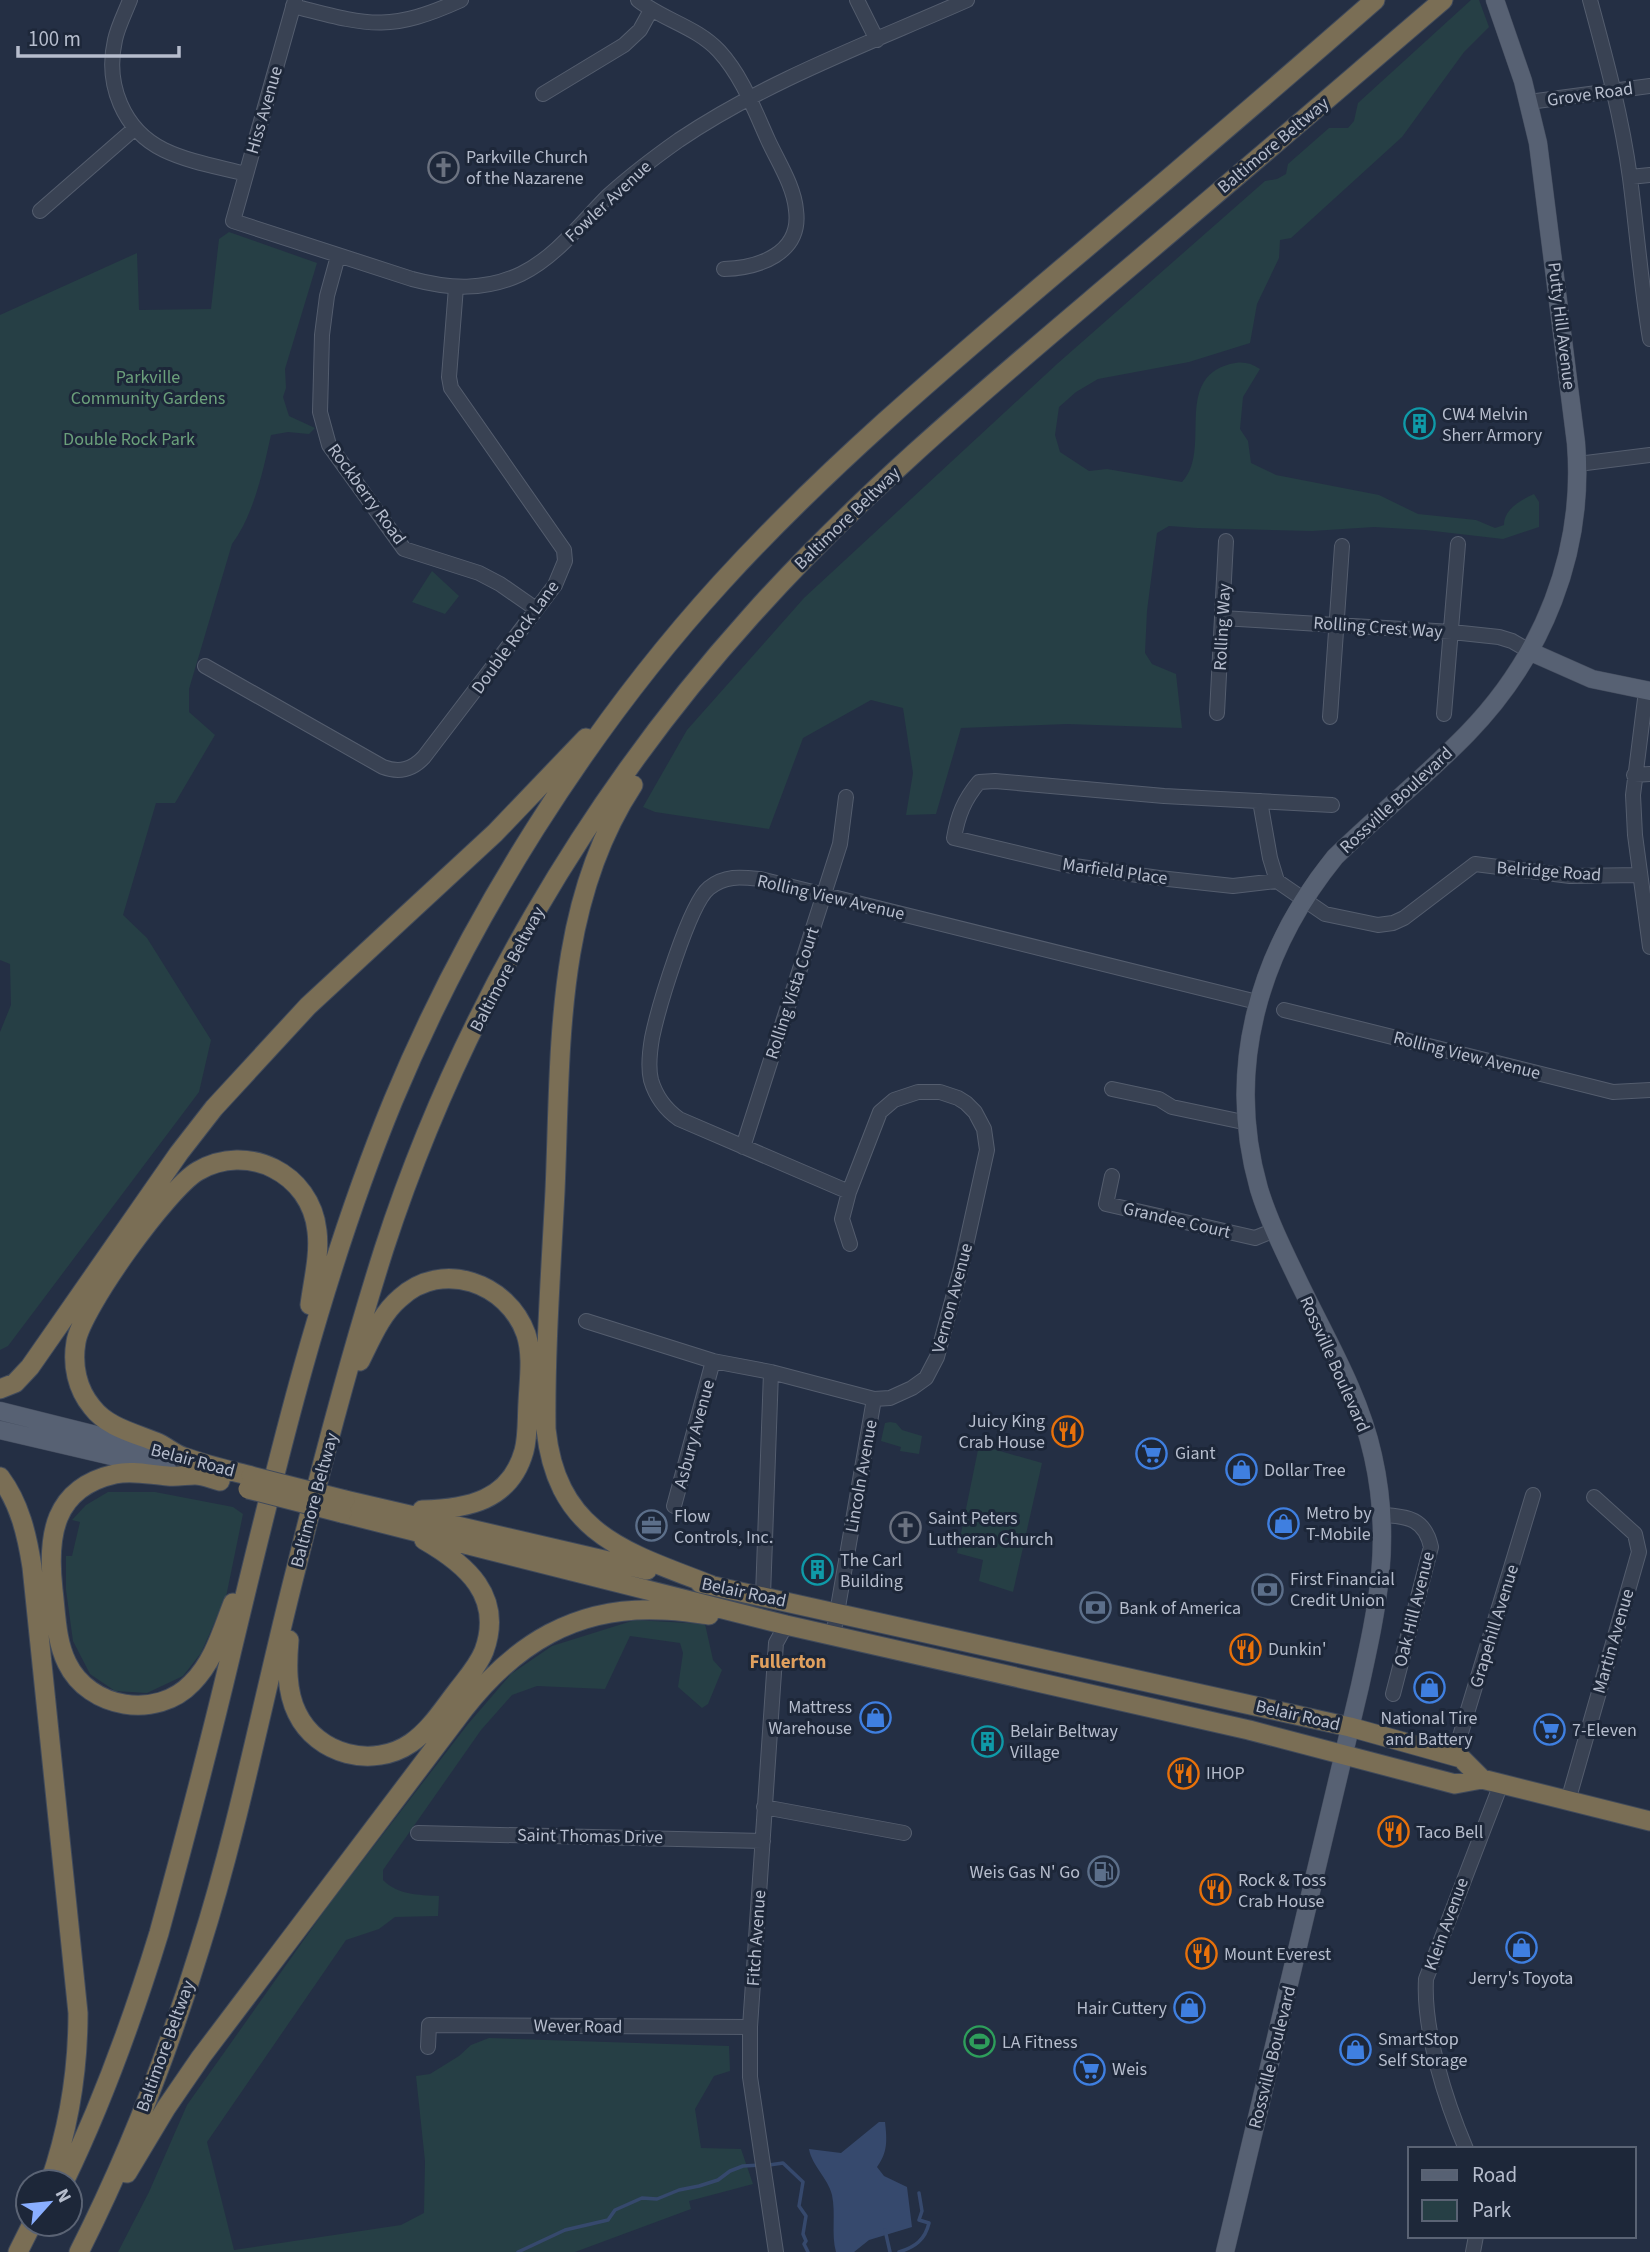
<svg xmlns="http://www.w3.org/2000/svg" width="1650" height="2252" font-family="'Source Sans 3',sans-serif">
<rect width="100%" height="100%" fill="#242f44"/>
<!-- green -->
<path fill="#263f45" d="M1471 0H1479L1489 27 1464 52 1402 137 1291 238 1280 240 1279 258 1257 304 1250 343 1189 362 1098 379 1076 392 1059 407 1055 435 1060 452 1089 471 1107 469 1182 482C1213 450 1172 380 1230 364 1241 361 1250 362 1260 369L1243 397 1240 429 1248 441 1251 463 1276 475 1379 495 1418 514 1476 520 1495 528 1504 525C1504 509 1521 500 1534 494L1539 502V527L1503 539 1425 530 1374 527 1312 531 1197 528 1169 526 1157 533 1147 611 1145 653 1152 664 1176 674 1182 728 1067 724 961 728 936 814 906 815 913 773 903 708 871 700 803 738 769 829 655 812 643 807 687 730 804 598 1057 364 1265 181 1277 179 1286 174 1288 164 1329 128H1348L1354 121 1358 103Z
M229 232 317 263 285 369 286 388 283 397 289 416 315 428 309 434 288 432 271 435C263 471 254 514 232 544L189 689V712L215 735 175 803H156L123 915 147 938 211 1040 199 1092 8 1346 0 1350V1032L11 1005 10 964 0 960V315L137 253 139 310 211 309 219 239Z
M432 571 459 596 445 614 412 602Z
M890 1422 896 1423 902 1430 922 1436 919 1454 900 1451 901 1447 881 1441 885 1423Z
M979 1445 1042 1463 1013 1592 979 1581 983 1560 957 1553Z
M108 1492H155L233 1507 243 1514 226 1597 201 1653 183 1676 147 1693 115 1691 90 1674 73 1641 66 1590V1556H72L80 1522 72 1520 86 1505Z
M635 1620 705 1624 713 1660 722 1670 708 1704 702 1708 678 1687 683 1653 680 1643 630 1636 605 1689 537 1686 512 1695 481 1730 383 1870V1880C398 1895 419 1895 439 1896L438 1916 395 1917 379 1929 346 1940 207 2142 234 2250 401 2225 424 2213 425 2161 416 2076 430 2074 459 2056 471 2045 489 2038 729 2046 730 2071 714 2076 695 2109 701 2148 741 2149 753 2184 689 2201 691 2209 575 2252H118L149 2192 187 2105 330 1903 468 1724 511 1674 552 1646Z"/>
<!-- water -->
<path fill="#36496d" d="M879 2122H885C887 2140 888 2152 877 2167L884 2176 907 2187 912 2227 869 2240 854 2252H836C831 2234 836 2214 832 2195 828 2178 812 2166 809 2149L841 2153Z"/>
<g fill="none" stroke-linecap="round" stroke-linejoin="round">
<!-- stream -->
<path stroke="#36496d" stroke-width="3.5" d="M769 2165 783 2163 803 2182 799 2206 806 2216 803 2234 806 2241 804 2244 808 2252
M885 2230 890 2252
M518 2252 565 2230 608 2220 615 2210 642 2198 657 2199 679 2190 699 2186 718 2180 730 2171 743 2166 761 2165
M899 2252C915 2247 925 2240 929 2223L919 2220 922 2211 919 2193"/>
<defs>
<path id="minor" d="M130 0C125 13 118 26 115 40 105 84 123 130 164 150 189 162 219 167 246 174
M295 0 233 221 412 279C449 289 485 291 521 274 556 257 581 223 608 196 630 176 655 157 679 140 768 80 870 43 967 0
M638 0C663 20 697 27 719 51 742 76 754 109 768 140 778 162 794 186 796 210 802 254 758 268 724 269
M857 0 877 40
M1590 0C1606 59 1622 118 1630 178 1637 232 1641 285 1650 339
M293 6C368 25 388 33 461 0
M543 94 624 45 640 30 651 10
M1529 102 1650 86
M1630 177 1650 175
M40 211 134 129
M338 256 327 296 322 335 320 412 329 445 404 549 479 573 500 584 536 609
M1578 464 1650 455
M1222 618 1452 632 1499 637 1512 641 1531 652
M205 666 383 767C399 773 412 770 424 757L555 585 565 561 564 550 451 388 449 377 456 287
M1646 691 1633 795 1635 835 1650 947
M1217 713 1226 541
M1444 714 1458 544
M1330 717 1342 546
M1634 775 1650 774
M1260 801 1270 858 1277 881 1325 914 1378 925 1393 923 1404 918 1475 864 1570 876 1640 875
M1277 881 1233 886 1159 878 1067 865 954 838C958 815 964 800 979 782L995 781 1164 796 1332 805
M1284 1010 1613 1092 1650 1090
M1112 1089 1159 1099 1172 1107 1248 1123
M743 1147 840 844 846 797
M1112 1176 1106 1204 1255 1238 1275 1230
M849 1192 679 1119C665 1109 656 1097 651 1080 648 1068 650 1050 652 1038 658 1009 689 904 709 888 725 875 741 877 760 879L1257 1002
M586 1321 713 1361 771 1372 874 1399 890 1398 912 1388 926 1378 937 1357 961 1268 987 1150 984 1129 975 1112 966 1103 958 1098 940 1092H918L894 1100 880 1112 849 1192 842 1219 850 1244
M674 1506 713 1361
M1382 1515C1408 1516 1425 1519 1431 1547L1393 1694
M763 1596 771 1372
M833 1636 874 1399
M1454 1756 1533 1495
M1568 1801 1639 1552 1635 1534 1594 1497
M764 1807 904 1833
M418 1833 763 1841
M428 2047 429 2025 750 2027
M1466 2149C1446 2102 1423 2031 1426 1979L1501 1784
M776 2252 750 2077V2027L776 1643 786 1625
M1473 2252 1476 2236"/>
<path id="major" d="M1531 652 1592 679 1650 691
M0 1411 164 1452
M0 1430 167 1469
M1225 2252 1360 1686C1378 1604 1392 1540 1373 1456 1359 1391 1322 1332 1294 1272 1281 1245 1268 1218 1259 1189 1225 1070 1258 952 1335 857 1378 815 1425 777 1467 734 1543 656 1585 552 1576 443L1538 143 1523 81 1495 0"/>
<path id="highway" d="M633 785C554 905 561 1053 555 1191 551 1270 545 1350 546 1429 557 1534 626 1552 711 1585
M360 1361C371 1339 381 1314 400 1298 442 1259 508 1283 526 1334 533 1356 529 1380 528 1403 527 1419 528 1436 524 1451 510 1501 467 1509 422 1510
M0 1389 15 1383 30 1367 179 1153 214 1108 308 1006 495 833 586 738
M251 1476C228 1470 206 1465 184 1457 174 1454 166 1446 156 1442 134 1433 107 1427 92 1407 77 1389 72 1365 76 1342 81 1309 168 1188 198 1171 247 1142 311 1173 317 1231 320 1255 313 1281 310 1305
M0 1477C20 1504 27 1535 32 1567L78 2013C78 2071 69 2127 50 2182
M220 1481C212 1479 203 1475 195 1475 186 1475 177 1477 168 1476 151 1475 133 1470 115 1474 53 1488 47 1536 53 1590 56 1614 56 1641 67 1663 89 1709 157 1720 192 1683 214 1661 222 1631 233 1603
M345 1500 647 1570
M342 1513 786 1625 1249 1730 1455 1784 1482 1779 1650 1821
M700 1583 1350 1727 1461 1758 1482 1779
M289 1640C287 1663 286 1691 297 1713 317 1755 373 1769 411 1743 430 1730 443 1709 457 1691 467 1678 478 1666 484 1651 504 1596 466 1564 424 1540
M127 2173 166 2108 201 2057 464 1709C515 1644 576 1606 661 1610 677 1610 693 1613 709 1615
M64 2182C103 2101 133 2018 159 1933 184 1842 208 1750 230 1658 275 1470 319 1281 393 1101 469 918 587 730 721 583 825 469 942 370 1060 270 1166 181 1271 91 1375 0
M18 2252 32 2224
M79 2252C128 2155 168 2053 200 1948 240 1822 264 1693 297 1565 323 1459 351 1353 384 1249 459 1018 588 797 751 616 860 494 986 389 1111 283 1223 189 1333 94 1443 0"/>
</defs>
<!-- minor casing -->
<use href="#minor" stroke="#545d6e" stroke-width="16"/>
<!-- major casing -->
<use href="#major" stroke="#424b5d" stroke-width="19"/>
<!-- highway casing -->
<use href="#highway" stroke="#404a5b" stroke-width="21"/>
<!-- minor -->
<use href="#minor" stroke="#394253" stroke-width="14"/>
<!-- major -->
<use href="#major" stroke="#576173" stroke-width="18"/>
<!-- highway -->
<use href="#highway" stroke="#7a6e55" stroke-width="19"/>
<defs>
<path id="highway-bridge" d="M251 1476 345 1500
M248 1489 342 1513"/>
</defs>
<!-- highway-bridge casing -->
<use href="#highway-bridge" stroke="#404a5b" stroke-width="21" stroke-linecap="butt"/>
<!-- highway-bridge -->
<use href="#highway-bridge" stroke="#7a6e55" stroke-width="19"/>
</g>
<!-- icons -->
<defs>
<symbol id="church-ring" viewBox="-11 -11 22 22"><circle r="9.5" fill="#1d2739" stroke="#6b7280" stroke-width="1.5"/><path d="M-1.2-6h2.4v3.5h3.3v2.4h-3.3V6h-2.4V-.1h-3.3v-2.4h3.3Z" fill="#6b7280"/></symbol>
<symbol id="building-ring" viewBox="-11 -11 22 22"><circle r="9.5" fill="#1d2739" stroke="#0f9aa8" stroke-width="1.5"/><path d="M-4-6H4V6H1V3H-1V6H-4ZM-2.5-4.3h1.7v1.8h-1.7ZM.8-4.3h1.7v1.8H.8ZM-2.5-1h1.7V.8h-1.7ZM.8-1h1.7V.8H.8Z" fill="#0f9aa8"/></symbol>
<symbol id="restaurant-ring" viewBox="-11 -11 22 22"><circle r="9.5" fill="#1d2739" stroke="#e8710a" stroke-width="1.5"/><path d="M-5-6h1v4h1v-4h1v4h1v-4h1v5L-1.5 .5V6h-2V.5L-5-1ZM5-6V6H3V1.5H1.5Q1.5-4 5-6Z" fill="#e8710a"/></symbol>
<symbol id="supermarket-ring" viewBox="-11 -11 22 22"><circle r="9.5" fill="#1d2739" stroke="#3f7fe0" stroke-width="1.5"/><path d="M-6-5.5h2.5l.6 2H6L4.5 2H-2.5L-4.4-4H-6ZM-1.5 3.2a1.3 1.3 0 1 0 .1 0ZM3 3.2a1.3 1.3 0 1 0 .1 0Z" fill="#3f7fe0"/></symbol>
<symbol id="shop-ring" viewBox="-11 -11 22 22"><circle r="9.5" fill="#1d2739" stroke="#3f7fe0" stroke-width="1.5"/><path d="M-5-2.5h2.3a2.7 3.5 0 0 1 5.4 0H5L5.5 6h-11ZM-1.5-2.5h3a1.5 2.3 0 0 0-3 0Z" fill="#3f7fe0"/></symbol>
<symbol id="office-ring" viewBox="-11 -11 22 22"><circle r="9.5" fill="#1d2739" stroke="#5c6f8a" stroke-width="1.5"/><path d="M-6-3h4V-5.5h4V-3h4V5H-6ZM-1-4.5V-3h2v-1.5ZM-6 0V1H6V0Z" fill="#5c6f8a"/></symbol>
<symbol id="bank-ring" viewBox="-11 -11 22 22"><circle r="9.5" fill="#1d2739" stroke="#5c6f8a" stroke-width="1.5"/><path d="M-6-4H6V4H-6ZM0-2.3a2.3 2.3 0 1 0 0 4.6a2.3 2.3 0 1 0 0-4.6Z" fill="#5c6f8a"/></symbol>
<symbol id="fuel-ring" viewBox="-11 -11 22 22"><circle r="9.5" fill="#1d2739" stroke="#5c6f8a" stroke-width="1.5"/><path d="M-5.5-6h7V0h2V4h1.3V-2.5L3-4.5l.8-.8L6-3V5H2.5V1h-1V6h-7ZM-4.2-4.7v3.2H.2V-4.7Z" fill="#5c6f8a"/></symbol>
<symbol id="stadium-ring" viewBox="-11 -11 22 22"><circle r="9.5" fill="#1d2739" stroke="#2e9e5b" stroke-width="1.5"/><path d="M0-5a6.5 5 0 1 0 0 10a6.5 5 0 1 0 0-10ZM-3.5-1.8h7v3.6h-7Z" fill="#2e9e5b"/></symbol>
</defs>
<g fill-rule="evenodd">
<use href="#church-ring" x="426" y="150" width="35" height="35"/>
<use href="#building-ring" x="1402" y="406" width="35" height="35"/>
<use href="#restaurant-ring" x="1050" y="1414" width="35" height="35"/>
<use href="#supermarket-ring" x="1134" y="1436" width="35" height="35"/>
<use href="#shop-ring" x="1224" y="1452" width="35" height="35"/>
<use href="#shop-ring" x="1266" y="1506" width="35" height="35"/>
<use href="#office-ring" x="634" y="1508" width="35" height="35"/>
<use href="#church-ring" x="888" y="1510" width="35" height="35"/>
<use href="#building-ring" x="800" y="1552" width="35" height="35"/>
<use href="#bank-ring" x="1250" y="1572" width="35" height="35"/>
<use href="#bank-ring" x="1078" y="1590" width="35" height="35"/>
<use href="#restaurant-ring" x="1228" y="1632" width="35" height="35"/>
<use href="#shop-ring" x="1412" y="1670" width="35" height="35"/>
<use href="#shop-ring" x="858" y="1700" width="35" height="35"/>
<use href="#supermarket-ring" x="1532" y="1712" width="35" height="35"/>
<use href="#building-ring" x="970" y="1724" width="35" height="35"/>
<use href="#restaurant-ring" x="1166" y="1756" width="35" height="35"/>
<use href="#restaurant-ring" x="1376" y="1814" width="35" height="35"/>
<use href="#fuel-ring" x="1086" y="1854" width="35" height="35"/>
<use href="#restaurant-ring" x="1198" y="1872" width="35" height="35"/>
<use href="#shop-ring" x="1504" y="1930" width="35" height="35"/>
<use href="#restaurant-ring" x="1184" y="1936" width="35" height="35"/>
<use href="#shop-ring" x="1172" y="1990" width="35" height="35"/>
<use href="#stadium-ring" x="962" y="2024" width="35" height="35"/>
<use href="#shop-ring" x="1338" y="2032" width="35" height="35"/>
<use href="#supermarket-ring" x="1072" y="2052" width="35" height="35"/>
</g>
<g text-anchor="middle" stroke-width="6" stroke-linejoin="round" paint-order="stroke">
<!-- street labels -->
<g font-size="18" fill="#b6bdcd" stroke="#1d2739">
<text transform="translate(1590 94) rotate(-8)" y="6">Grove Road</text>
<text transform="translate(264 110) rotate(-74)" y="6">Hiss Avenue</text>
<text transform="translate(1273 145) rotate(-40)" y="6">Baltimore Beltway</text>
<text transform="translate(608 201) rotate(-43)" y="6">Fowler Avenue</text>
<text transform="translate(1562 326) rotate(83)" y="6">Putty Hill Avenue</text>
<text transform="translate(367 494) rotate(54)" y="6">Rockberry Road</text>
<text transform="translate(847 518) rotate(-44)" y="6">Baltimore Beltway</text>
<text transform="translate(1222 627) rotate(-87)" y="6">Rolling Way</text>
<text transform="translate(1378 627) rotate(4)" y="6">Rolling Crest Way</text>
<text transform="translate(515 637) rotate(-54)" y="6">Double Rock Lane</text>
<text transform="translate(1396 800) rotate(-43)" y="6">Rossville Boulevard</text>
<text transform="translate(1115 871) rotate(8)" y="6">Marfield Place</text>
<text transform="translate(1549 871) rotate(4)" y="6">Belridge Road</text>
<text transform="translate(831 897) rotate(13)" y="6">Rolling View Avenue</text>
<text transform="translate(507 969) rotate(-62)" y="6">Baltimore Beltway</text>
<text transform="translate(792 993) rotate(-72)" y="6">Rolling Vista Court</text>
<text transform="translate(1467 1055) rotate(14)" y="6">Rolling View Avenue</text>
<text transform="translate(1177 1220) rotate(13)" y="6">Grandee Court</text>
<text transform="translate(952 1298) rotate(-75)" y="6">Vernon Avenue</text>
<text transform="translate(1335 1364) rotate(66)" y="6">Rossville Boulevard</text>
<text transform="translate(694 1434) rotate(-75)" y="6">Asbury Avenue</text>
<text transform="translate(193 1460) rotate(15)" y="6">Belair Road</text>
<text transform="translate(861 1476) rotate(-80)" y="6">Lincoln Avenue</text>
<text transform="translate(314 1500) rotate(-75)" y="6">Baltimore Beltway</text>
<text transform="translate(744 1592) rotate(12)" y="6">Belair Road</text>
<text transform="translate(1414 1609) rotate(-76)" y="6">Oak Hill Avenue</text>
<text transform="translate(1494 1626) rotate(-73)" y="6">Grapehill Avenue</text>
<text transform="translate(1613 1641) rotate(-74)" y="6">Martin Avenue</text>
<text transform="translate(1298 1715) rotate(13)" y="6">Belair Road</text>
<text transform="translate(590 1836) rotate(1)" y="6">Saint Thomas Drive</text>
<text transform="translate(1446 1924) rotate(-70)" y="6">Klein Avenue</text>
<text transform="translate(756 1938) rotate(-86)" y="6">Fitch Avenue</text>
<text transform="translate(578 2026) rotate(1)" y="6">Wever Road</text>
<text transform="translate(165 2046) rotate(-70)" y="6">Baltimore Beltway</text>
<text transform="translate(1272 2057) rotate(-76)" y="6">Rossville Boulevard</text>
</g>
<!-- poi labels -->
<g font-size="18" fill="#b6bdcd" stroke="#1d2739" text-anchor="start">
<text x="466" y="163">Parkville Church<tspan x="466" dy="21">of the Nazarene</tspan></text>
<text x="1442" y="420">CW4 Melvin<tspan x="1442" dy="21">Sherr Armory</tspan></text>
<text x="1045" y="1427" text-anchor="end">Juicy King<tspan x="1045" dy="21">Crab House</tspan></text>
<text x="1175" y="1459">Giant</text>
<text x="1264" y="1476">Dollar Tree</text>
<text x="1306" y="1519">Metro by<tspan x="1306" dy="21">T-Mobile</tspan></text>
<text x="674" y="1522">Flow<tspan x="674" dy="21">Controls, Inc.</tspan></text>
<text x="928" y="1524">Saint Peters<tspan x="928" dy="21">Lutheran Church</tspan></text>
<text x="840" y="1566">The Carl<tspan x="840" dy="21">Building</tspan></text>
<text x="1290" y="1585">First Financial<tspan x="1290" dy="21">Credit Union</tspan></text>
<text x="1119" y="1614">Bank of America</text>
<text x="1268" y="1655">Dunkin'</text>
<text x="852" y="1713" text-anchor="end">Mattress<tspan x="852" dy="21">Warehouse</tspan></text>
<text x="1429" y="1724" text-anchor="middle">National Tire<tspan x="1429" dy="21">and Battery</tspan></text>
<text x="1572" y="1736">7-Eleven</text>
<text x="1010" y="1737">Belair Beltway<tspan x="1010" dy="21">Village</tspan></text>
<text x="1206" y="1779">IHOP</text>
<text x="1416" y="1838">Taco Bell</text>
<text x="1080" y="1878" text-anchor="end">Weis Gas N' Go</text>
<text x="1238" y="1886">Rock &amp; Toss<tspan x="1238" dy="21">Crab House</tspan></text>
<text x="1224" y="1960">Mount Everest</text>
<text x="1521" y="1984" text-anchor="middle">Jerry's Toyota</text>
<text x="1167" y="2014" text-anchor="end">Hair Cuttery</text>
<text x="1378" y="2045">SmartStop<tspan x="1378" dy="21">Self Storage</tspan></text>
<text x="1002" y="2048">LA Fitness</text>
<text x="1112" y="2075">Weis</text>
</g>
<!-- park labels -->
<g font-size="18" fill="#6ba07b" stroke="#1d2739">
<text x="148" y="383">Parkville<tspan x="148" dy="21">Community Gardens</tspan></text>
<text x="129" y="445">Double Rock Park</text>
</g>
<!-- neighbourhood labels -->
<g font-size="19" font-weight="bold" fill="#e0a05e" stroke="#1d2739">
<text x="788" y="1668">Fullerton</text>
</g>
</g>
<!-- legend -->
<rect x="1408" y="2147" width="228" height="91" fill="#1d2739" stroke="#5a6374" stroke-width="2"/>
<rect x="1422" y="2170" width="35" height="10" fill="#576173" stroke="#5a6374" stroke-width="2"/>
<text x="1472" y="2182" font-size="21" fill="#b6bdcd">Road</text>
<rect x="1422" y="2200" width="35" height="21" fill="#263f45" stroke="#5a6374" stroke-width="2"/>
<text x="1472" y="2217" font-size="21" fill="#b6bdcd">Park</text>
<!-- north arrow -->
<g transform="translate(49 2203) rotate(63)"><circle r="33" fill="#1d2739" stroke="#5a6374" stroke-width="2"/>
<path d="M0-5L12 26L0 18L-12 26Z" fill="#89aeff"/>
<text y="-10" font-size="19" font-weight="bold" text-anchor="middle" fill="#b6bdcd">N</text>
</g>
<!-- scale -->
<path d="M18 46v10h161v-10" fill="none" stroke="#b6bdcd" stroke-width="3.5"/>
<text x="28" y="46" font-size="21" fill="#b6bdcd" stroke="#1d2739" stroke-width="5" paint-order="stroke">100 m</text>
</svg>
